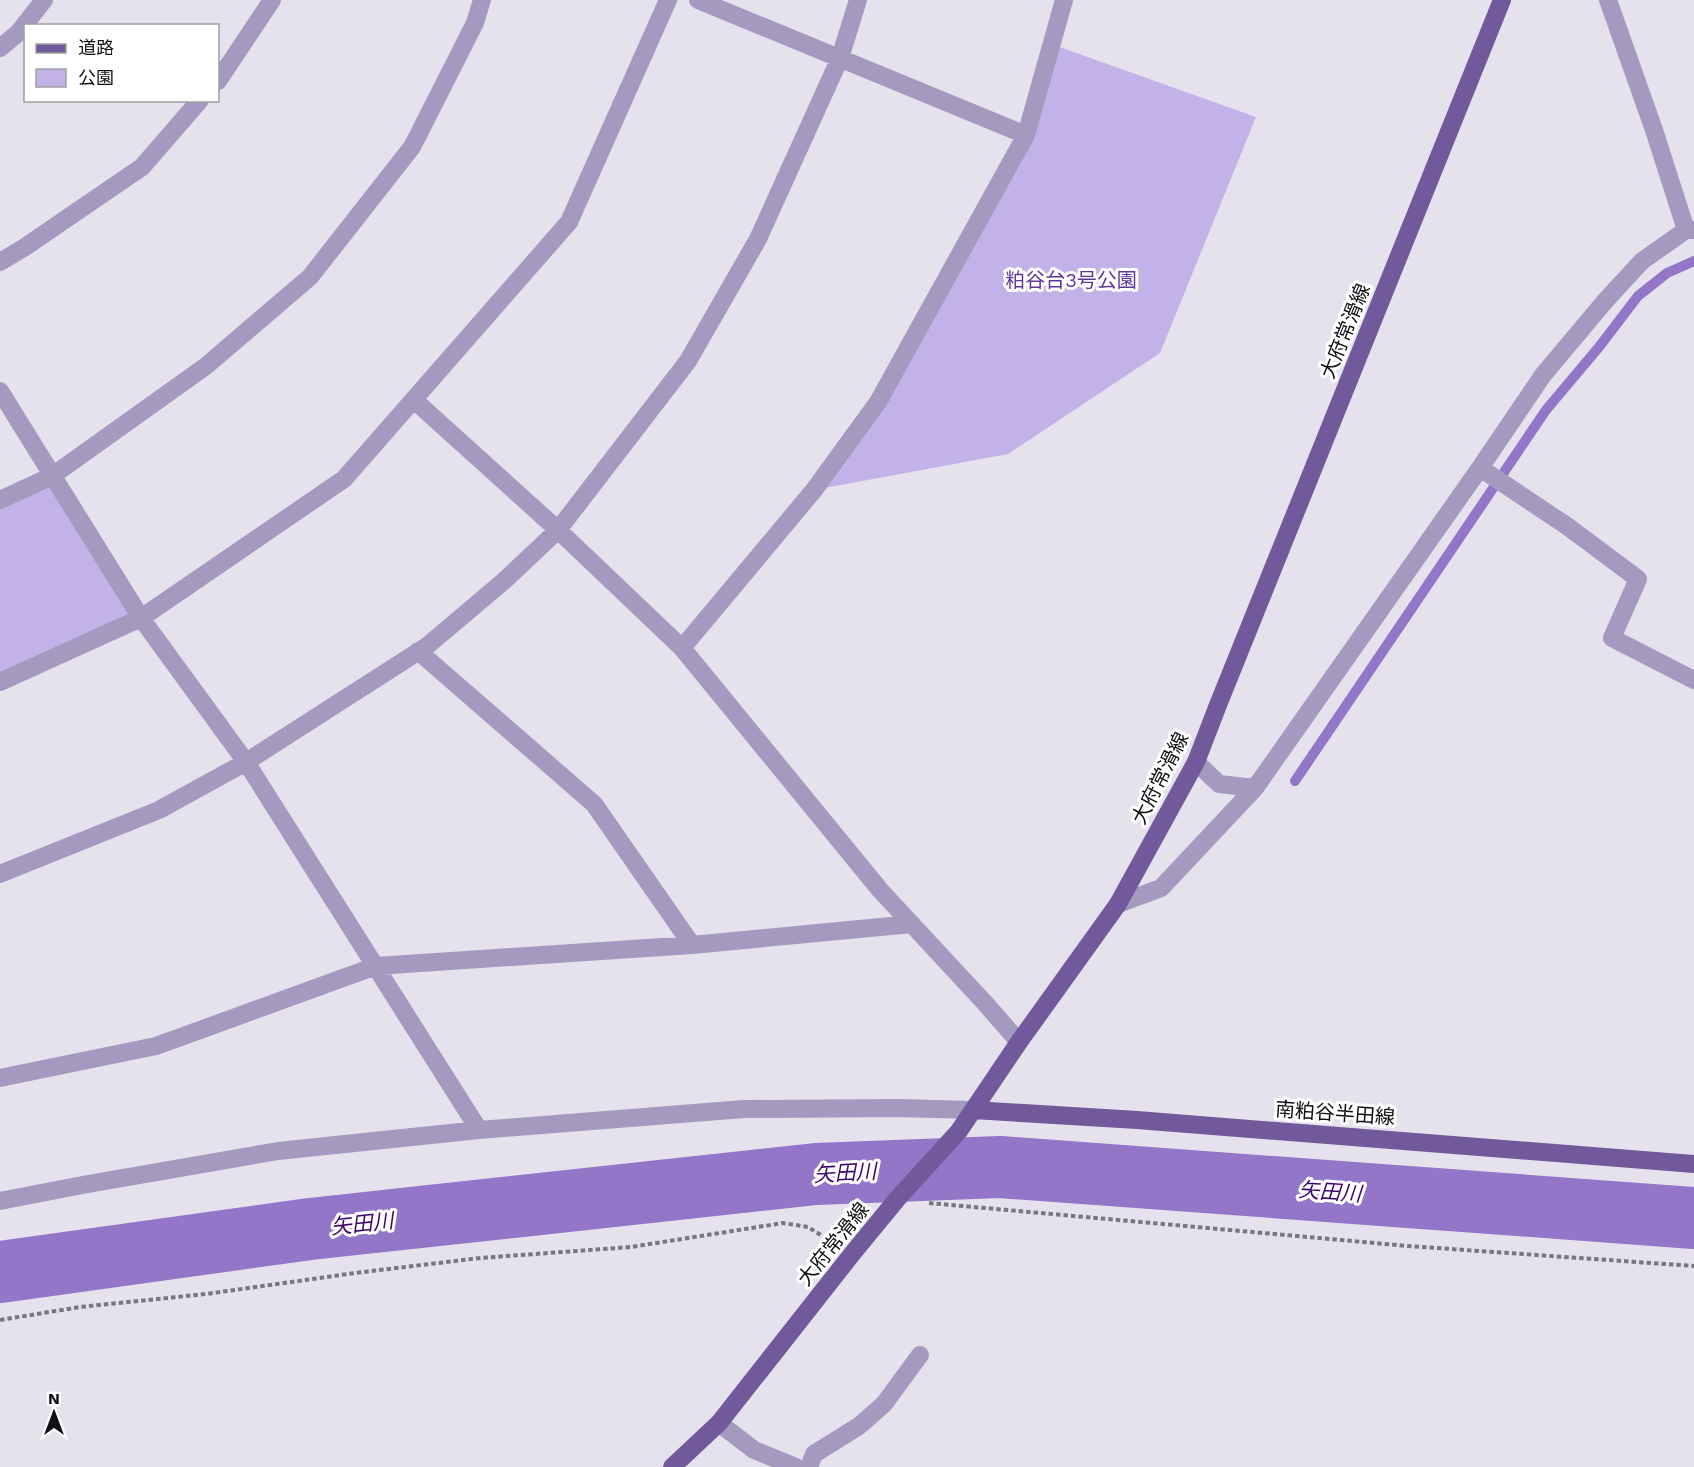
<svg xmlns="http://www.w3.org/2000/svg" width="1694" height="1467" font-family="'Work Sans','Noto Sans JP',sans-serif">
<rect width="100%" height="100%" fill="#e5e2ed"/>
<!-- green -->
<path fill="#c3b2e7" d="M1051 44 1256 117 1160 353 1008 454 814 490 878 402 1026 135Z
M52 476 141 618 0 682V500Z"/>
<g fill="none" stroke-linecap="round" stroke-linejoin="round">
<!-- stream -->
<path stroke="#9376c7" stroke-width="10" d="M1295 781 1546 410 1599 347 1638 296 1667 273 1694 261"/>
<!-- river -->
<path stroke="#9376c7" stroke-width="62" d="M0 1272 310 1229 816 1174 1000 1167 1694 1218"/>
<!-- path -->
<path stroke="#79777e" stroke-width="4" stroke-dasharray="4.5 3" stroke-linecap="butt" d="M929 1203 1408 1246 1694 1266
M0 1320 80 1307 206 1294 355 1273 480 1258 631 1247 783 1223 808 1227 829 1240"/>
<!-- minor -->
<path stroke="#a499be" stroke-width="18" d="M698 0 1026 135
M1608 0 1654 130 1686 230
M0 48 18 33 44 0
M218 81 272 0
M0 262 25 247 142 167 200 100
M0 391 141 618 246 762 479 1130
M414 400 558 530 682 648 880 890 984 1002 1019 1042
M1480 468 1567 526 1638 579 1612 638 1694 680
M0 500 52 476 206 366 310 277 412 147 475 23 482 0
M682 648 814 490 878 402 1026 135 1064 0
M418 651 594 804 692 945 912 924
M0 682 141 618 344 479 569 222 668 0
M1196 762 1219 784 1255 788
M0 874 159 810 246 762 427 646 505 580 558 530 688 361 758 239 840 58 858 0
M1118 904 1161 888 1255 788 1480 468 1543 375 1606 300 1642 261 1686 230H1694
M0 1078 156 1046 376 966 692 945
M0 1201 88 1184 278 1151 479 1130 744 1109 897 1108 973 1110
M719 1423 754 1450 796 1467
M809 1467 814 1454 859 1426 884 1404 920 1355"/>
<!-- major -->
<path stroke="#71599b" stroke-width="18" d="M973 1110 1137 1120 1694 1164
M672 1467 719 1423 852 1254 898 1198 959 1131 1019 1042 1118 904 1196 762 1218 705 1502 0"/>
</g>
<g text-anchor="middle" stroke-width="6" stroke-linejoin="round" paint-order="stroke">
<!-- park labels -->
<g font-size="20" fill="#5f3798" stroke="#fff">
<text x="1071" y="287">粕谷台3号公園</text>
</g>
<!-- street labels -->
<g font-size="20" fill="#100f13" stroke="#fff">
<text transform="translate(1345 331) rotate(-68)" y="7">大府常滑線</text>
<text transform="translate(1160 778) rotate(-63)" y="7">大府常滑線</text>
<text transform="translate(1335 1113) rotate(4)" y="7">南粕谷半田線</text>
<text transform="translate(833 1244) rotate(-51)" y="7">大府常滑線</text>
</g>
<!-- water labels -->
<g font-size="21" font-style="italic" fill="#3c086d" stroke="#fff">
<text transform="translate(845 1173) rotate(-3)" y="7">矢田川</text>
<text transform="translate(1330 1192) rotate(4)" y="7">矢田川</text>
<text transform="translate(362 1224) rotate(-6)" y="7">矢田川</text>
</g>
</g>
<!-- legend -->
<rect x="24" y="24" width="195" height="78" fill="#ffffff" stroke="#9f9fa1" stroke-width="1.5"/>
<rect x="36" y="44" width="30" height="9" fill="#71599b" stroke="#9f9fa1" stroke-width="1.5"/>
<text x="78" y="54" font-size="18" fill="#100f13">道路</text>
<rect x="36" y="69" width="30" height="18" fill="#c3b2e7" stroke="#9f9fa1" stroke-width="1.5"/>
<text x="78" y="84" font-size="18" fill="#100f13">公園</text>
<!-- north arrow -->
<g transform="translate(54 1413)" stroke="#ffffff" stroke-width="4.5" paint-order="stroke">
<path d="M0-4.5L10 22L0 15L-10 22Z" fill="#100f13"/>
<text y="-9" font-size="16" font-weight="bold" text-anchor="middle" fill="#100f13">N</text>
</g>
</svg>
